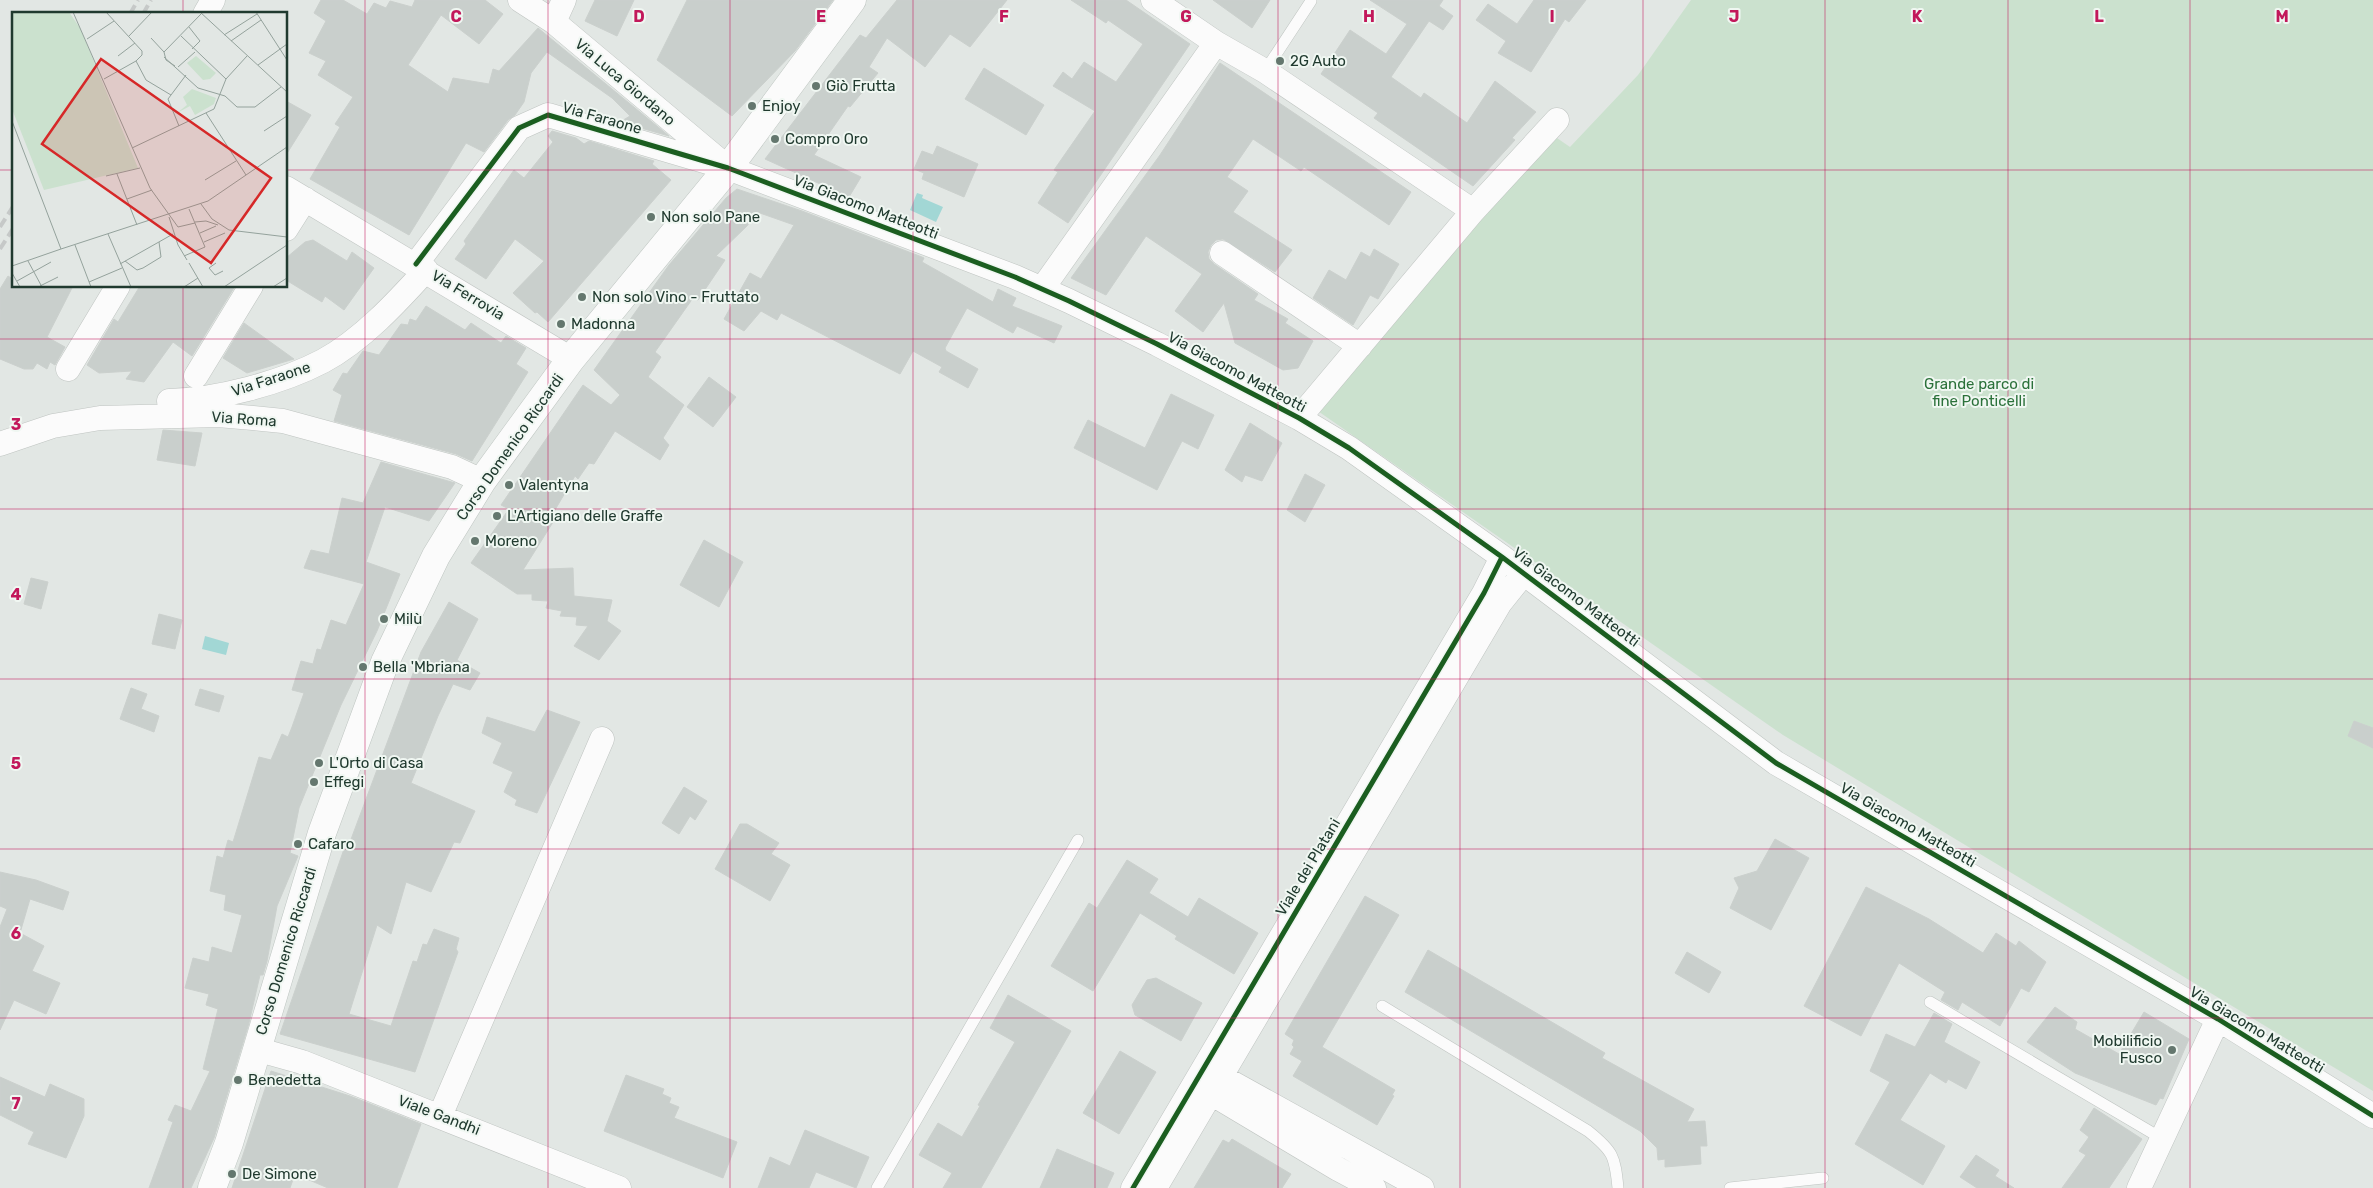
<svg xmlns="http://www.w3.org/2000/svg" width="2373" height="1188" font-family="Rubik,sans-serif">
<rect width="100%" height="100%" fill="#e2e7e4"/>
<!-- green -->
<path fill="#cbe1ce" d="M1691 0H2373V1091L1783 735 1315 409 1554 136 1570 147 1638 75Z"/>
<!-- water -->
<path fill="#a2d7d5" d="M917 193 923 195 922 198 943 207 936 222 910 210Z
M205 636 229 643 226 655 202 649Z"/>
<!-- building -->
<path fill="#c9cfcc" stroke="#cbd0cd" d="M321 0H343L367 14 374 3 386 8 390 1 412 7 415 0H485L503 14 479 44 441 15 408 65 448 92 453 78 489 84 493 69 499 71 538 28 669 136 620 122 630 116 612 98 547 52 531 73 524 102 515 115 508 120 484 152 466 143 409 235 310 179 340 127 335 124 353 97 318 75 326 61 309 53 326 21 314 13Z
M595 0H634L617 36 585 21Z
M687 0H833L795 51 732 116 657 60Z
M897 0H1007L970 47 950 34 925 67 887 38 869 67 878 73 850 107 848 106 814 155 861 177 849 197 765 159 860 35 866 38Z
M1071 0H1126L1190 44 1068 223 1038 203 1058 172 1054 170 1095 111 1053 86 1063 72 1072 79 1084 62 1116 82 1143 44 1108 20 1106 23Z
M1213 0H1270L1252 28Z
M1370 0H1443L1439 6 1453 16 1443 30 1429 21 1391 77 1421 98 1424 93 1467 123 1495 81 1536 112 1512 138 1515 140 1473 186 1374 118 1378 113 1321 74 1350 30 1386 54 1407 24Z
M1534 0H1586L1569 22 1565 19 1531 72 1498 53 1506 41 1476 20 1488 4 1517 24Z
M1220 63 1411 192 1389 225 1304 167 1301 171 1253 139 1227 177 1248 191 1233 212 1292 250 1275 272 1223 239 1216 240 1211 245 1208 252 1209 259 1214 264 1258 294 1254 300 1288 319 1285 323 1313 341 1298 368 1283 370 1235 343 1224 303 1203 332 1175 311 1202 274 1146 236 1106 295 1071 278 1160 155Z
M984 68 1044 105 1026 135 965 99Z
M286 101 311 115 286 155Z
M552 131 576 138 584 144 589 141 654 161 652 164 671 180 548 322 537 312 535 313 513 293 544 261 515 239 486 279 455 259 466 244 464 241 514 170 524 178 553 142 548 136Z
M937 146 978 164 964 197 922 179 924 173 914 169 922 151 933 155Z
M737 189 802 211 922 257 924 258 922 262 993 302 998 289 1016 298 1012 306 1062 326 1054 343 1017 326 1013 333 967 308 945 348 946 351 978 369 968 388 939 372 942 367 913 351 900 374 781 313 777 320 761 311 744 331 724 319 750 273 761 279 794 225 757 212 747 226 716 256 725 260 698 300 693 298 655 352 661 357 648 377 684 405 663 438 669 445 660 460 615 431 594 464 589 463 578 479 575 476 552 515 555 519 523 570 573 568 574 596 612 600 607 621 621 631 599 660 574 646 588 626 576 625 577 617 560 616 562 611 546 608 548 601 532 600V594H517L471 563 509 509 501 505 583 385 611 405 620 395 594 370 669 265 726 198Z
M313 240 347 261 352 252 374 268 344 310 325 296 322 302 286 280V258L305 242Z
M1374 249 1399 264 1378 299 1370 295 1353 325 1313 298 1329 270 1346 280 1361 252 1370 257Z
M8 276 14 280V286H73L47 337 65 347 55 365 50 362 47 369 37 363 33 369H24L0 359V289Z
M140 286H235L192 356 173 342 144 382 126 379 132 371 99 373 87 365 114 319 118 322Z
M426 306 465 330 471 323 501 343 506 336 526 348 516 364 528 372 472 461 456 454 334 421 342 395 333 390 343 373 347 374 363 351 379 355 401 324 408 325 410 319 416 321Z
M244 323 294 359 247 373 223 358Z
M709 377 736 397 713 427 687 407Z
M1171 394 1214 415 1198 449 1182 441 1157 490 1074 448 1088 420 1145 448Z
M1250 423 1282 443 1262 481 1245 475 1242 482 1225 470Z
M163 430 202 433 195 466 157 460Z
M381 462 455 483 429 521 385 507 366 562 400 574 377 631 341 705 299 808 290 853 298 856 277 906 267 961 263 975H260L249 1023 214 1138 191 1188H149L173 1122 168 1120 175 1105 191 1111 210 1071 203 1069 218 1009 206 1005 209 994 185 988 193 958 209 962 212 947 232 953 242 915 224 910 226 895 210 891 217 856 223 858 228 840 233 842 259 757 271 760 282 734 288 737 292 727 304 693 292 690 301 661 313 664 317 649 321 650 331 620 346 625 364 584 304 568 311 550 329 554 342 498 363 503Z
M1305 474 1325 485 1305 522 1287 510Z
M704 540 743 562 719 607 680 585Z
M31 578 48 582 41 609 24 604Z
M449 602 478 619 457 660 480 673 470 690 453 684 438 716 411 783 475 811 460 843 454 842 431 892 406 882 391 934 377 925 349 1014 391 1026 413 961 417 962 423 944 427 945 434 929 459 938 456 949 458 952 415 1072 280 1034 344 849 347 850 421 652Z
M159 614 182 620 175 649 152 644Z
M131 688 147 694 141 709 159 716 154 732 120 719Z
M200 689 224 696 219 712 195 705Z
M547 710 580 722 537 813 515 805 517 800 504 792 513 772 493 763 502 743 482 733 487 717 535 732Z
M2354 721 2373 728V748L2348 736Z
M684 787 707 801 695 820 690 816 679 834 662 823Z
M740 824H747L779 843 771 854 790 865 770 901 715 869Z
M1775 839 1809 858 1771 930 1730 908 1739 888 1734 878 1757 871Z
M1127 860 1158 879 1149 893 1188 917 1199 898 1258 933 1234 974 1175 939 1177 936 1140 913 1093 991 1051 966 1089 903 1097 908Z
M0 872 36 880 69 892 63 910 30 899 20 933 44 946 32 971 60 983 46 1014 14 1000 0 1030V927L7 909 0 906Z
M1866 887 1929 919 1983 953 1996 933 2016 946 2019 941 2046 962 2029 992 2021 988 2000 1026 1962 1002 1958 1010 1941 1000 1945 992 1899 963 1861 1036 1804 1006Z
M1365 896 1399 915 1322 1047 1395 1090 1392 1095 1394 1096 1377 1125 1293 1076 1302 1061 1290 1054 1294 1047 1292 1045 1294 1040 1285 1034Z
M1428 950 1605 1053 1602 1058 1694 1109 1687 1122 1705 1121 1707 1146H1700L1701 1164 1665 1167V1159L1658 1160 1657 1148 1640 1131 1405 992Z
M1687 952 1721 972 1709 993 1675 973Z
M1156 978 1202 1003 1181 1041 1135 1015 1132 1005 1147 980Z
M1008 995 1071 1031 981 1188H943L952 1173 919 1155 938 1123 962 1137 980 1106 978 1105 1015 1042 990 1028Z
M2055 1007 2077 1022 2075 1029 2119 1054 2144 1012 2189 1039 2163 1099 2160 1098 2156 1105 2075 1073 2027 1042Z
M1934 1013 1952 1024 1944 1042 1980 1062 1966 1089 1948 1079 1946 1083 1930 1073 1900 1120 1945 1146 1923 1185 1855 1144 1890 1082 1870 1071 1886 1034 1915 1047Z
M1120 1051 1156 1072 1119 1134 1083 1113Z
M271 1071 350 1096 421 1124 397 1188H328L295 1174 290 1188H232Z
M626 1075 664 1089 662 1094 671 1098 669 1103 679 1107 674 1118 737 1142 723 1178 604 1131Z
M0 1077 45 1097 50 1084 84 1099V1116L66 1158 28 1144 34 1132 0 1115Z
M2094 1108 2142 1139 2109 1188H2062L2086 1155 2079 1151 2089 1137 2080 1130Z
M805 1130 869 1157 856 1188 816 1172 809 1188H758L770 1157 790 1166Z
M1232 1139 1291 1174 1282 1188H1194L1223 1140 1229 1143Z
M1057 1149 1114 1173 1107 1188H1040Z
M1976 1155 1999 1170 1995 1176 2014 1188H1977L1960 1177Z"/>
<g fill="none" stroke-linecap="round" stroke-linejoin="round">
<defs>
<path id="service" d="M1265 71 1311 1
M1930 1002 2161 1138
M1382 1006 1588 1131C1613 1151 1615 1156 1618 1188
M877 1188 1078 840
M1730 1188 1823 1178"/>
<path id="minor" d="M520 0 554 22 721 162
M1153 0 1216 43 1265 71 1473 211
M205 14 213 0
M554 22 564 0
M286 188 571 359
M286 229 305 199
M1222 253 1360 346
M416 264 519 128 548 115 728 168 1015 277 1069 301 1157 344 1299 418 1349 448 1502 557 1776 763 2218 1019 2373 1116
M1042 289 1216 43
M68 369 118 286
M196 376 251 286
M169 401C217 400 281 383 323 361 362 340 397 302 426 270
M1299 418 1473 211 1557 120
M0 444 53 426 100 418 218 415 253 418 283 421 452 467 482 481
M256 1049 302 1062 619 1188
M1209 1070 1422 1188
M1199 1086 1338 1169 1374 1188
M440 1116 602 739
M1133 1188 1484 593 1502 557
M1155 1188 1500 603 1524 573
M2139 1188 2218 1019"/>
<path id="secondary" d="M212 1188 229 1143 322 833 385 662 436 556 482 481 571 359 728 168 852 0"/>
</defs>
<!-- service casing -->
<use href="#service" stroke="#bfc4c1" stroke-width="12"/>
<!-- minor casing -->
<use href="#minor" stroke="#bfc4c1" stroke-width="25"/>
<!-- secondary casing -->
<use href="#secondary" stroke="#bec5c1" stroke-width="29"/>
<!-- service -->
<use href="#service" stroke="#fbfbfb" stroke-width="11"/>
<!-- minor -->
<use href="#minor" stroke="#fbfbfb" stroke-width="24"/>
<!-- secondary -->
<use href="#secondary" stroke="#fbfbfb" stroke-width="28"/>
<!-- rail -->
<path stroke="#c6c9c8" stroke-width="4" stroke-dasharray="10 5" stroke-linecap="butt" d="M130 14 138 0
M143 14 151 0
M0 227 14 205
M0 249 14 227"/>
<defs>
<path id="cycleway" d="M416 264 519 128 548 115 728 168 1015 277 1069 301 1157 344 1299 418 1349 448 1502 557 1776 763 2218 1019 2373 1116
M1133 1188 1484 593 1502 557"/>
</defs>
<!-- cycleway casing -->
<use href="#cycleway" stroke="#f0f7f2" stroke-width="8"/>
<!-- cycleway -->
<use href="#cycleway" stroke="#1b5e20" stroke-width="5"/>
</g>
<!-- grid -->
<path fill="none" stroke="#c2185b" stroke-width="1" stroke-opacity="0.55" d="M183 0V14M365 0V1188M548 0V1188M730 0V1188M913 0V1188M1095 0V1188M1278 0V1188M1460 0V1188M1643 0V1188M1825 0V1188M2008 0V1188M2190 0V1188M0 170H14M286 170H2373M183 286V1188M0 339H2373M0 509H2373M0 679H2373M0 849H2373M0 1018H2373"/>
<!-- markers -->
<g fill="#64776e" stroke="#f0f7f2" stroke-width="2">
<circle cx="1280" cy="61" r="5"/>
<circle cx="816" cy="86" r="5"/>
<circle cx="752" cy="106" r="5"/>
<circle cx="775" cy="139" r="5"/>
<circle cx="651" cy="217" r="5"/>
<circle cx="582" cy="297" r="5"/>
<circle cx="561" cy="324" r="5"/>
<circle cx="509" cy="485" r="5"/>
<circle cx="497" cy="516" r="5"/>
<circle cx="475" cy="541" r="5"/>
<circle cx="384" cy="619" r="5"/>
<circle cx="363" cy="667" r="5"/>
<circle cx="319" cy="763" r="5"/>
<circle cx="314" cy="782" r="5"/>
<circle cx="298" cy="844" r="5"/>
<circle cx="2172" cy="1050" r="5"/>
<circle cx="238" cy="1080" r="5"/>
<circle cx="232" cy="1174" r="5"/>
</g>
<g text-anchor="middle" stroke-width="4" stroke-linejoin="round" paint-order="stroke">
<!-- poi labels -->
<g font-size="15" fill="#203a2f" stroke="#f0f7f2" text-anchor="start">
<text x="1290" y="66">2G Auto</text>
<text x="826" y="91">Giò Frutta</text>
<text x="762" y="111">Enjoy</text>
<text x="785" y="144">Compro Oro</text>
<text x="661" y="222">Non solo Pane</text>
<text x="592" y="302">Non solo Vino - Fruttato</text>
<text x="571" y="329">Madonna</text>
<text x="519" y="490">Valentyna</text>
<text x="507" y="521">L'Artigiano delle Graffe</text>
<text x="485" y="546">Moreno</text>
<text x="394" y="624">Milù</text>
<text x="373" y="672">Bella 'Mbriana</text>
<text x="329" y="768">L'Orto di Casa</text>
<text x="324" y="787">Effegi</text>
<text x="308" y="849">Cafaro</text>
<text x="2162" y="1046" text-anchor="end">Mobilificio<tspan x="2162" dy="17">Fusco</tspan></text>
<text x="248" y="1085">Benedetta</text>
<text x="242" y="1179">De Simone</text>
</g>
<!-- street labels -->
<g font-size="15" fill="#203a2f" stroke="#f0f7f2">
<text transform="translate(625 82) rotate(40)" y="5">Via Luca Giordano</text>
<text transform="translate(602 118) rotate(16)" y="5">Via Faraone</text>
<text transform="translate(866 207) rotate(21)" y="5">Via Giacomo Matteotti</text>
<text transform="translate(468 295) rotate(31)" y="5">Via Ferrovia</text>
<text transform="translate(1237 372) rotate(28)" y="5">Via Giacomo Matteotti</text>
<text transform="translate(271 379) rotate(-18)" y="5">Via Faraone</text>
<text transform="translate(244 419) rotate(4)" y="5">Via Roma</text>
<text transform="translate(510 447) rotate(-55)" y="5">Corso Domenico Riccardi</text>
<text transform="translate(1576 597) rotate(37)" y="5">Via Giacomo Matteotti</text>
<text transform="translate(1908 825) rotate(30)" y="5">Via Giacomo Matteotti</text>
<text transform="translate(1308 867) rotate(-59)" y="5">Viale dei Platani</text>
<text transform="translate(286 951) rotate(-73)" y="5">Corso Domenico Riccardi</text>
<text transform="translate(2257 1030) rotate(31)" y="5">Via Giacomo Matteotti</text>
<text transform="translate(439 1115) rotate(21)" y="5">Viale Gandhi</text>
</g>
<!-- park labels -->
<g font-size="15" fill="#2b713a" stroke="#f0f7f2">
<text x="1979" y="389">Grande parco di<tspan x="1979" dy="17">fine Ponticelli</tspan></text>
</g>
</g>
<!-- overview -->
<g transform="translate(12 12)">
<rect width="275" height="275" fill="#e2e7e4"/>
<path d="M0 0H57L68 16 126 156 32 178 0 97ZM184 44 204 61 198 67 191 68 175 51ZM180 77 204 86 202 92 183 103 178 94 165 101 175 93 171 85Z" fill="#cbe1ce"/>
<path fill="none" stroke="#94a29c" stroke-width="1" d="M61 0 138 176 166 215 183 211M94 0 130 39V43L124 49M188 0 275 80M244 0 275 48M177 15 188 29 180 37M212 23 245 2M117 24 140 0M169 24 214 67M139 26 152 40M75 27 102 9M219 29 249 8M152 40 154 48 163 54M152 40 189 2M106 44 123 31M152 45 186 76 213 84 225 95H243L269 75M246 53 275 32M166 55 183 40M92 67 124 49 134 68 159 83M194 101 234 163M0 109 49 237 196 189 275 135M167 114 156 87 174 63M252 119 275 104M120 136 202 97 214 67 235 44M105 162 125 213M94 164 128 156M193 168 224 149M115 187 140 178M189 192 200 207 217 218 275 225M157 205 166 233 175 248M183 210 194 209 206 213M188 221 204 214M96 222 119 275M192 230 213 221M63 233 79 275M172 244 193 235 177 197M16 249 30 275M113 249 125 258 131 256 149 245 147 230M177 251 191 275M204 251 197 256 203 263 211 259M108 252 161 222M0 254 49 237M0 261 8 275M5 269 39 250M77 270 110 256M28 274 46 265M172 275 186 266M212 275 275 233M261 275 275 266"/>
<path fill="#d62828" fill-opacity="0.15" stroke="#d62828" stroke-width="2.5" d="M89 47 259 166 199 251 30 132Z"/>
<rect width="275" height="275" fill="none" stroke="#203a2f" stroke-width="2.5"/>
</g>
<g font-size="16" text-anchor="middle" font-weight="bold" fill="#c2185b" stroke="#f0f7f2" stroke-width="4" stroke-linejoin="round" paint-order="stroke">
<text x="456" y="22">C</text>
<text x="639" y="22">D</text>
<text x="821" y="22">E</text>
<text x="1004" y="22">F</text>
<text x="1186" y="22">G</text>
<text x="1369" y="22">H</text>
<text x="1552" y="22">I</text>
<text x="1734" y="22">J</text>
<text x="1917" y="22">K</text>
<text x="2099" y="22">L</text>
<text x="2282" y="22">M</text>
<text x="16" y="430">3</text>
<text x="16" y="600">4</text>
<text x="16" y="769">5</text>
<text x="16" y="939">6</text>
<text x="16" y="1109">7</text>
</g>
</svg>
